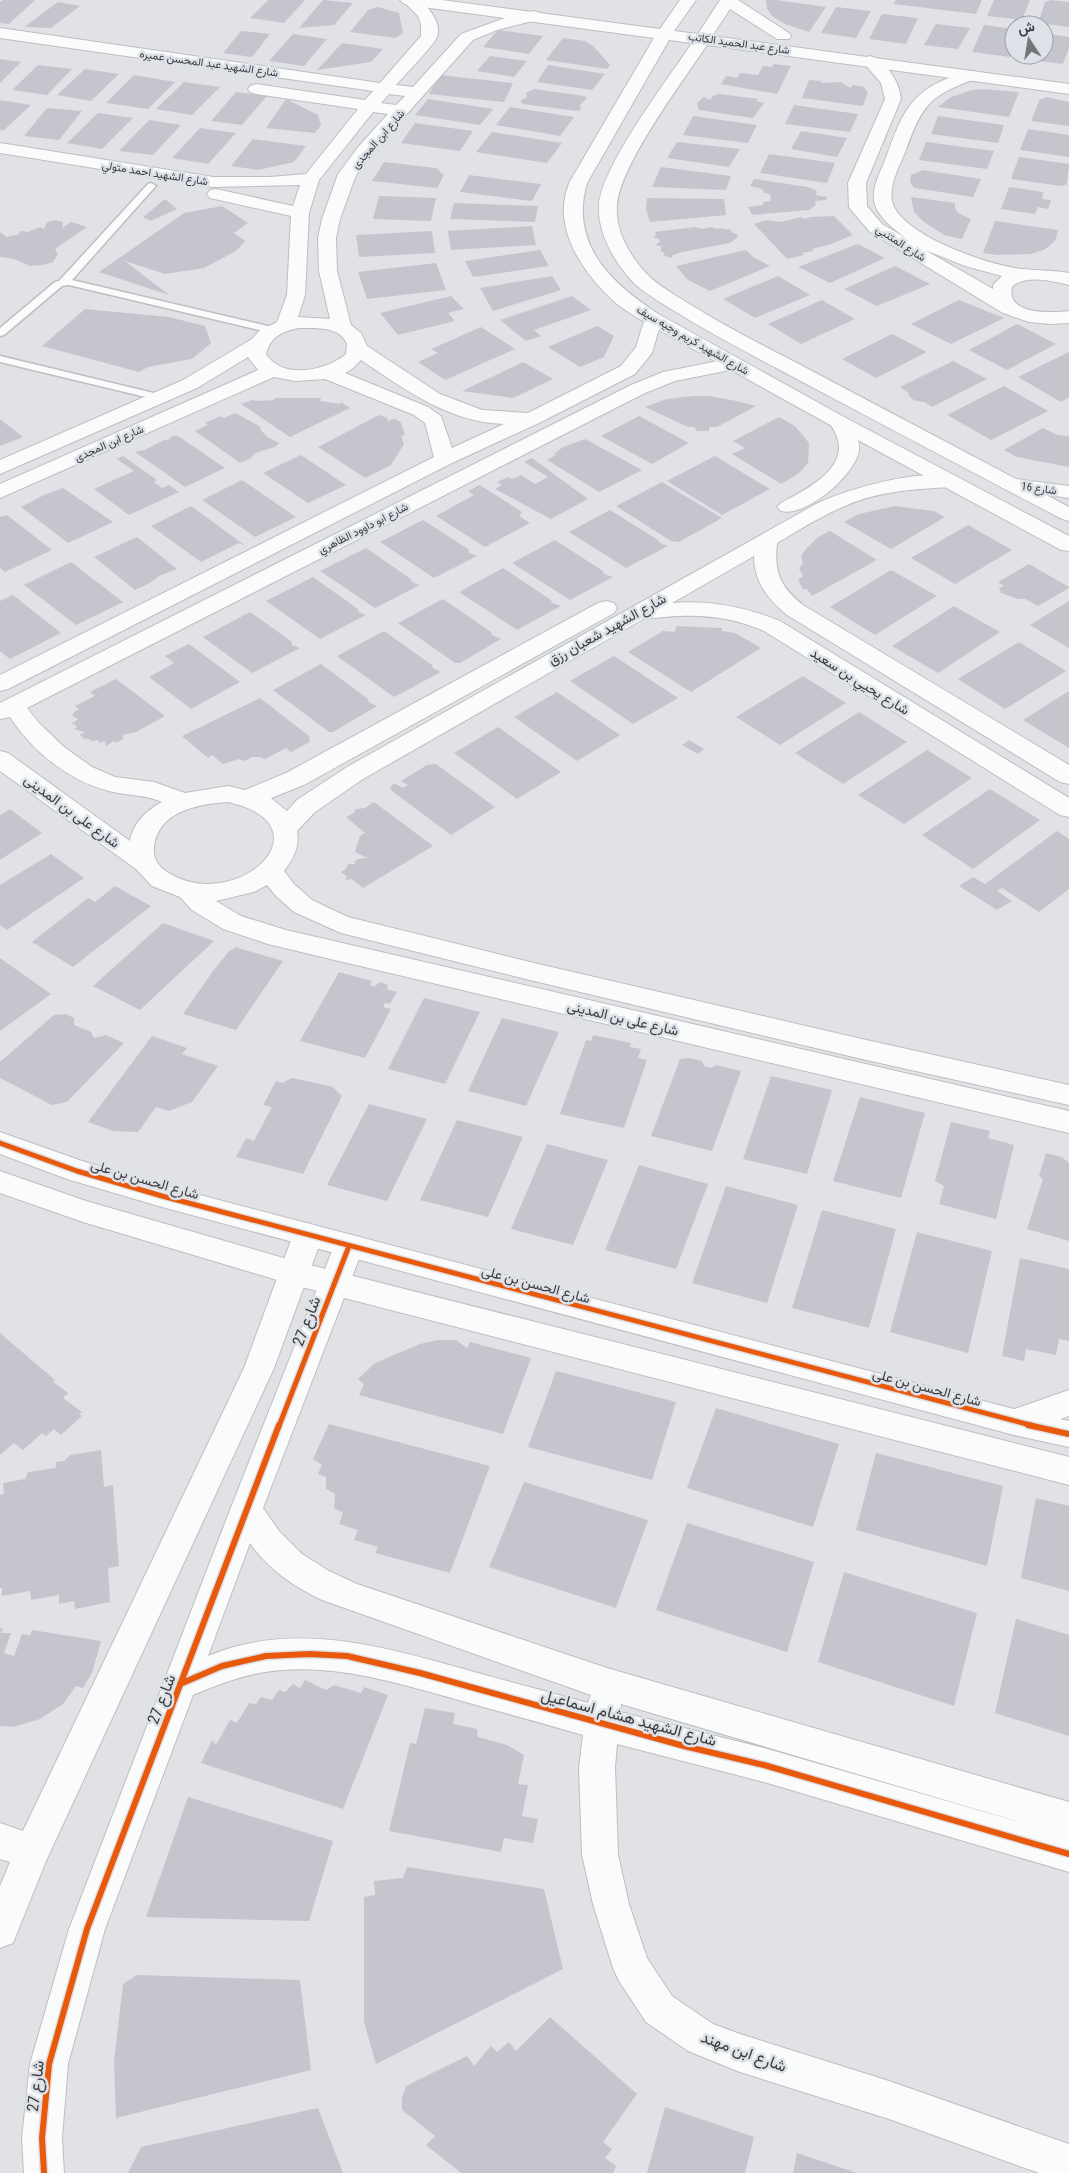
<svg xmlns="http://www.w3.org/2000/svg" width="1069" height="2173" font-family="'Roboto Condensed',Vazirmatn,sans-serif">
<rect width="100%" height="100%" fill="#e1e2e6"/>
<!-- building -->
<path fill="#c5c5ce" d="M3 0H35L9 24 0 23V2Z
M268 0H305L284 23 250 18Z
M323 0 353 3 334 25 299 28Z
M766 0H776L826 7 809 32 785 24 772 16 767 9Z
M896 0H982L976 14 894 4Z
M994 0H1030L1022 20 987 16Z
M1051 0 1069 2V27L1038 23 1045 2Z
M58 2 80 6 51 28 24 27Z
M378 7 399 13 403 33 396 38 350 32 368 10Z
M836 7 871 11 856 38 821 33Z
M882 14 918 18 906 44 869 39Z
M936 24 970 28 958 49 924 45Z
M984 25 1014 29V47L1010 57 972 52Z
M498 30 543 36 529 54 483 47Z
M241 31 270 34 252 57 223 53Z
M1044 33 1069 37V48L1063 64 1025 59 1027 55H1044Z
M293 34 327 39 304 66 269 61Z
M563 38 585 41 593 46 610 65 607 69 546 60Z
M342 43 383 49 371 62 317 70Z
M490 56 527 61 514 77 477 71Z
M0 59 21 62 0 83Z
M774 64 791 66 777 94 721 84 726 76 737 78 740 73 758 75 763 66 771 67Z
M38 65 72 69 47 95 12 90Z
M548 65 605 74 592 90 537 82Z
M85 69 119 74 91 101 57 95Z
M134 75 175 82 148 109 106 103Z
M440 75 513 83 504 102 429 94Z
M809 80 822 81 820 83 841 82 850 88 853 85 865 87 864 88 868 92 863 106 802 98Z
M184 82 220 87 192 115 156 109Z
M534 89 584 96 587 98 580 105 581 110 577 111 523 104 520 101 527 97 526 93Z
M983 89 1019 92 1009 117 938 107 951 97 972 90Z
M236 92 267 96 242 125 211 121Z
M719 94 759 99 755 101 764 103 753 118 699 110 697 103 704 97 710 100 713 96Z
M1046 97 1069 102V126L1031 121 1040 99H1043Z
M286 99 318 115 321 125 315 133 266 128Z
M428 99 493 109 480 125 415 115Z
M0 100 31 105 4 130H0Z
M794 105 858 114 850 132 785 124Z
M510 107 574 117 560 136 496 125Z
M47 108 82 111 59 140 24 136Z
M98 113 133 118 102 149 67 143Z
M693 116 757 125 748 143 683 135Z
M938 116 1004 125 998 143 931 134Z
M149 120 181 125 153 155 119 151Z
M415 123 473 131 460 151 401 143Z
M200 128 236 133 208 164 172 158Z
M1028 129 1069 135V157L1020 150Z
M801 131 847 138 837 157 791 149Z
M492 132 562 143 547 163 476 152Z
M253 139 306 146 294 162 258 170 231 166Z
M677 142 740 149 729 167 667 158Z
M926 142 994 151 987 169 919 160Z
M769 154 835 163 827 183 760 173Z
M1019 157 1069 164 1067 184 1062 186 1011 179Z
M384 162 436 168 444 175 437 188 372 181Z
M661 167 731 176 726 190 652 187Z
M923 170 981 179 973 197 914 188 910 182 911 175Z
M469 175 541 184 532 201 460 192Z
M754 179 808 187 817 191 816 195 827 197 826 200 815 201 816 205 809 210 752 215 748 207 763 205V202L771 201 770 194 764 193 762 189 750 186Z
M1009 187 1043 192 1042 199 1051 200 1048 209 1038 207 1035 214 1001 209Z
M379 196 436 198 431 221 373 219Z
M911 197 955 203V208L958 213 971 219 962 239 944 235 924 222 914 212Z
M647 198 724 199 726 215 650 222 646 209Z
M165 199 177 209 151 221 143 217Z
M454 203 538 206 535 222 450 219Z
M222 206 248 223 234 233 245 241 236 251 204 268 165 274 125 261 169 295 99 272 184 213Z
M834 216 853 235 828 245 812 249 813 251 802 253 804 255 787 259 754 224 766 220 781 222 801 217 804 219 811 217Z
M55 220 63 222 62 228 71 222 87 227 55 249 58 254 53 262 43 265 30 266 14 259 0 257V232L7 237 19 234 20 231 28 232 40 227 44 229 47 222Z
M995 221 1058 230 1055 241 1044 250 1030 254 997 255 983 253Z
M532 226 536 245 451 250 448 231Z
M695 227 703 229 710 227 718 229 720 228 732 230 731 232 738 235 737 238 730 243 682 252 673 255 672 258 665 256 663 252H661V246L655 245 660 242 659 239 652 237 656 236 655 232Z
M432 231 435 253 359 257 356 235Z
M858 244 885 258 830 283 798 267Z
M540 250 549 266 473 277 465 261Z
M746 250 753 257 770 266 710 291 688 280 676 266Z
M436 263 446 290 367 299 358 272Z
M895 266 930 284 877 306 844 289Z
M552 276 561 290 493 311 480 288Z
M778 276 810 295 755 318 723 299Z
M451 296 464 309 448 313 455 321 398 335 380 313Z
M572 296 591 310 534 330 541 336 526 341 500 320Z
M822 300 855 319 801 344 768 324Z
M959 300 1004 318 951 344 911 324Z
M85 309 169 317 205 326 211 343 192 359 148 367 139 372 42 346Z
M1017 324 1056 344 1007 370 969 350Z
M597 326 614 336 604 357 580 367 548 347Z
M481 327 515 349 445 380 418 362 438 353 431 349Z
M892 334 927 352 876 378 842 359Z
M1069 352V397L1061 402 1018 377Z
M953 361 987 379 932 407 925 402 915 401 909 396 908 392 900 387Z
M523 362 553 379 513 398 462 391Z
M1004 386 1048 411 991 440 947 415Z
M694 396H709L737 401 756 406 717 427H709V431H696L695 427H688L645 407 667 399Z
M274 398H321L320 401 340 404 341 402 350 408 290 437 241 404 252 400 258 401 274 400Z
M235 413 261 427 260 429 267 437 279 443 275 447 255 453 251 458 240 463 195 431 208 425 205 423 220 416 224 418Z
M379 415 387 418 389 423V420L396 419 401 423 405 435 401 436 404 444 391 465 365 478 318 447Z
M639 416 689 443 652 464 601 436Z
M779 417 795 426 809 443 808 463 798 474 781 484 732 454 745 448 733 441Z
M0 419 23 437 0 446Z
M1043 428 1057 435 1069 436V467L1017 457 1004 450Z
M172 436H178L225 468 185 487 135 452 145 450 164 440H168Z
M585 439 642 470 599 492 547 460 556 455 554 454 563 447Z
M301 455 346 485 308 503 263 473Z
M123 456 157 480 154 482 162 488 169 485 179 492 129 515 94 489 134 471 117 459Z
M715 456 770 489 722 515 667 481Z
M532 458 588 499 551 519 495 489 502 485 497 482 508 477 512 479 521 475 535 484 548 477 524 462Z
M242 480 296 517 255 537 202 500Z
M662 482 722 518 679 542 671 541 616 506Z
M480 485 522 512 519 516 530 523 485 547 436 516 474 495 468 491Z
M63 488 113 522 68 543 21 507 44 495Z
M191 506 246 546 239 543 201 562 151 526Z
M895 506 934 511 945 517 891 549 844 522 859 514Z
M610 510 658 540 660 543 668 546 626 568 569 532Z
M7 515 52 550 5 572 0 568V517Z
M423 520 468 549 469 553 477 556 434 578 380 542Z
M968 525 1012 550 955 584 911 558Z
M830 531 877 560 812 596 807 589H803L798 580 803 576 799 568 803 563 801 557 805 550 818 537Z
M137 537 177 569 159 576 150 583 135 590 94 557Z
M555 540 603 571 604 574 613 577 570 600 512 563Z
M366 548 411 579 412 582 420 585 375 608 320 571Z
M71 562 123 602 76 625 24 585Z
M1029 564 1069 587V588L1038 606 1025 599H1018L1001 593 999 588 1004 586 998 582Z
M503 568 551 600 552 603 561 606 517 630 459 592Z
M891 570 937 596 875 635 830 607Z
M313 577 358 609V612L366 615 320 639 266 601Z
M13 595 61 633 10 659 0 651V601Z
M443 599 491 632 492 635 501 639 460 663H455L398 623Z
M1069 601V648L1030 625Z
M954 606 1000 632 938 673 892 646Z
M250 612 291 641 292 645 300 648 252 673 203 637Z
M676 626 722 628V631L735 633 761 648 691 692 628 652 663 631 675 632Z
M384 631 432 665 433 668 441 672 394 697 337 656Z
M1019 642 1066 671 1005 709 958 679Z
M189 644 240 682 191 709 149 677 174 663 165 656Z
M614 656 678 698 633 724 570 681Z
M321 664 368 699 369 702 377 706 333 732H329L273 690Z
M803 676 846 703 780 745 736 717Z
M116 679 165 716 136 732 123 735V739L116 743 114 741 106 746 105 741 99 743 98 740 92 741 87 738 86 740 80 735 82 733 84 734V732L74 729 77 727 74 724 70 725 78 719 72 716 75 711 79 710 75 706 95 696 90 692Z
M1069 691V748L1023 720Z
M557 692 620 735 577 761 514 717Z
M260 698 309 736 310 742 291 752 286 748 265 759 260 757H252L245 761 239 759 223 764 212 755 208 758 182 736Z
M859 712 907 742 843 784 795 753Z
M498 727 561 772 517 799 454 753Z
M689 740 704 749 698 754 682 745Z
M927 750 972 778 904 824 858 795Z
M436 764 495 807 451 835 392 791 390 788 394 783 403 788 408 785 401 781 427 765Z
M990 789 1040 820 973 869 922 835Z
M374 802 433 846 363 888 352 879 345 880 347 877 341 872 346 869 348 864H356L354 862 358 859 367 858 355 852 360 836 365 833 346 817 354 813 356 809 365 808Z
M10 809 42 833 0 860V815Z
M1057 831 1069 839V889L1039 912 1002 888 997 891 1012 901 997 910 959 886 973 877 985 884Z
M51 854 84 878 7 930 0 925V885Z
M115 886 151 906 73 967 32 942 88 898 95 902Z
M163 923 214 941 140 1010 93 986Z
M235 947 283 961 236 1030 183 1014 213 971 230 950H232Z
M0 958 51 994 0 1031Z
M339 972 372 981 370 985 374 987 380 982 388 985 387 989 397 992 390 1004 385 1003 383 1007 391 1009 365 1058 300 1041Z
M424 998 480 1012 445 1084 388 1069Z
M66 1014 74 1018V1025L91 1032 94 1038 106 1035 124 1043 67 1102 52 1105 0 1078V1062L54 1015Z
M502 1018 559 1032 526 1106 468 1091Z
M593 1035 631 1043 630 1047 641 1049 638 1058 647 1060 624 1128 560 1114 586 1040 591 1041Z
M152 1036 187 1048 182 1054 218 1066 192 1102 169 1111 156 1107 138 1132 113 1131 88 1122Z
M689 1058 702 1061 704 1066 711 1068 716 1065 741 1071 712 1151 651 1136 680 1059Z
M771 1076 832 1090 807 1174 743 1159Z
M292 1078 333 1087 342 1096 303 1174 236 1157 246 1138 254 1141 272 1107 263 1105 276 1081 282 1083Z
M860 1097 925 1113 901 1198 833 1181Z
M369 1104 427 1119 387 1201 327 1185Z
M457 1120 523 1137 488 1217 420 1200Z
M951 1122 990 1131 988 1138 1014 1145 996 1219 939 1204 944 1186 935 1181Z
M547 1144 608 1160 573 1245 511 1229Z
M1046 1153 1062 1157 1069 1163V1241L1027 1229 1043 1179 1039 1176Z
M639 1165 708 1184 676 1269 605 1250Z
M726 1186 798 1205 767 1303 692 1283Z
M822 1210 896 1229 869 1328 792 1308Z
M917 1232 992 1251 968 1353 890 1332Z
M1020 1258 1069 1269V1341L1059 1339 1056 1355 1026 1349 1024 1361 1002 1356Z
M0 1333 55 1380 53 1382 68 1393 63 1398 82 1412 79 1414 82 1416 61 1435 54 1429 46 1436 42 1433 23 1450 14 1443 0 1455Z
M438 1340H456L467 1348 470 1342 531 1358 503 1434 359 1395 364 1384 358 1379 375 1363 420 1344Z
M556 1371 676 1402 652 1480 528 1447Z
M716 1408 839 1444 813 1527 687 1488Z
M329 1424 490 1466 450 1573 375 1553 378 1547 354 1540 358 1530 339 1524 343 1513 334 1508 335 1494 326 1489V1477L318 1474 322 1465 313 1459Z
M101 1450 104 1487 113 1485 119 1566 108 1568 110 1602 75 1609 74 1601 59 1604V1595L31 1600 30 1591 2 1596V1588H0V1495L4 1494 3 1483 25 1479 28 1472 56 1468V1462L64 1461 70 1455Z
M876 1453 1003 1486 987 1566 856 1530Z
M524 1482 648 1520 616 1608 489 1567Z
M1036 1498 1069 1506V1591L1021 1578Z
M687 1523 814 1562 787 1652 656 1610Z
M844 1572 977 1613 954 1706 818 1662Z
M1016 1619 1069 1635V1736L995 1713Z
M0 1628H3L1 1633H11L4 1653 14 1656 22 1634 30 1635 32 1630 101 1641 92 1673 83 1688 76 1686 63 1704 40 1719 13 1727 0 1726Z
M305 1680 326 1690 334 1685 361 1693 364 1687 388 1695 343 1809 201 1763 212 1740 216 1745 230 1720 237 1723 249 1703 256 1704 261 1697 272 1700 279 1690 285 1692 293 1684 300 1688Z
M425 1708 455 1713 453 1724 477 1729 478 1737 507 1745 524 1755 518 1784 528 1785 522 1816 538 1819 533 1843 504 1838 501 1852 389 1831 410 1743 416 1744Z
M188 1797 333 1841 309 1921 146 1917Z
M407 1867 544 1889 563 1969 376 2064 364 2022V1897L375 1895 374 1881 403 1878Z
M137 1975 300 1980 311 2070 116 2118 114 2062 123 1984Z
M550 2017 637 2094 603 2142 612 2149 605 2158 616 2166 613 2173H461L426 2145 435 2136 402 2110V2098L406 2086 467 2056 474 2066 491 2046 497 2052 509 2042 516 2051Z
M665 2107 754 2137 745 2173H647Z
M318 2108 343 2173H128L141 2147Z
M797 2153 857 2173H793Z"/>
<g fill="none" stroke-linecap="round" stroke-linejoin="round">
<defs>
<path id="service" d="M151 183 156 186 154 188 72 280 276 328 277 330 276 332 272 333 69 285 62 286 4 335 0 336V328L55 282 59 281 148 184Z
M0 356 162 395 163 397 158 400 0 362Z"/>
<path id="minor" d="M402 0H420C429 8 442 23 437 37 434 45 404 76 396 85L413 87 461 34 502 19 534 11 540 13 542 16 540 19 497 30 473 40 371 154 356 175 340 219 336 238 337 271 351 325 361 333 367 346 440 394 482 410 528 413 621 366 636 347 646 315 653 313 660 315 662 319 652 353 635 374 539 423 452 463 8 689 0 691V675L434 457 425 423 414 415 325 379 295 381 274 377 0 498V484L258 370 248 357 197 388 0 474V460L183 380 252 339 259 331 277 322 287 295 291 216 210 198 207 194 210 190 216 189 293 206 300 185 213 187 0 153V143L213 177H270L306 174 358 109 256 94 250 92 248 89 250 86 256 84 365 100 373 91 0 38V28L380 83 421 36V25L418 16ZM389 94 405 96 396 105 381 103ZM373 112 388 114 359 146 338 174 322 219 318 238 319 271 330 319 298 317 305 295 309 213 319 180ZM299 328C316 328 340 326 347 344L346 354C326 371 282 380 266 354 270 337 283 331 299 328ZM361 360C406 390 448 422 504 424L452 448 441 416 428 407 345 373 352 369Z
M870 56C886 60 900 83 901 99L866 183 867 206 882 224 906 238C894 229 877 217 874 201 872 187 880 173 885 160 900 120 907 93 951 77 960 74 968 69 977 72L979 75 977 78C930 96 923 103 906 150 900 165 889 184 892 201 899 235 993 267 1023 269 1039 271 1054 270 1069 273V285C1053 281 1025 274 1012 287 1006 315 1050 313 1069 311V323L1051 324 1029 322 1003 313 870 232 852 211 849 207 848 183 885 99 881 83 862 61 864 58ZM925 250 965 266 1002 276 993 285V289Z
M733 358 740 360 743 364 740 368 675 381 645 393 27 708 39 723 64 747 92 767 115 777 154 782 185 793 228 786 245 790 286 773 598 603 606 601 614 603 617 608 614 613 340 765 304 785 271 798 287 811 297 800 347 767 816 504C849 488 922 468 958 477L961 481 958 485 951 487C915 489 878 491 845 506 821 516 799 530 777 543 774 573 780 586 803 605L1069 765V784L1060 782 787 615C768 599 754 582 754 556L672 603C710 600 745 607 780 621L1069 798V817L1060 815 764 631C736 619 710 615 680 616 668 616 656 619 645 618L363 779 315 812 297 831C300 847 293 859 284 871L294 884 312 900 348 917 534 963 862 1039 1069 1085V1105L862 1059 534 981 341 933 294 912 276 896 267 885 254 892 216 901 241 916 286 930 1069 1111V1133L322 957 268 944 223 929 192 910 180 897 152 886 136 869 0 771V751L8 753 130 841C133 823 147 810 162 802 144 794 127 796 109 791 69 781 32 751 10 717L0 719V703L631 385 663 372ZM228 802C329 825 242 910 174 876 162 870 152 861 154 847 158 811 198 804 228 802Z
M839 416 846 418C853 427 860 438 859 450 856 475 805 518 781 511L777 507 781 503C801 492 838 475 839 448 839 438 834 430 829 422L832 418Z
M1009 478 1069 486V498L1002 488 999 484 1002 480Z
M308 1223 318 1227 323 1235 274 1368 46 1861 13 1943 0 1948V1886L10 1862 0 1859V1823L23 1831 244 1368 293 1235 298 1227Z
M349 1234 359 1238 364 1246 263 1508 279 1531 302 1554 329 1571 357 1584 607 1668 1069 1802V1872L764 1782 617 1744 615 1768 618 1855 629 1904 647 1958 672 1996 713 2024 740 2034 889 2081 1069 2144V2173H1039L889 2119 740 2072 688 2051 646 2022 619 1981 613 1968 593 1904 582 1855 579 1768 583 1735C541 1723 498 1711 455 1699 394 1682 329 1662 265 1672 240 1676 216 1685 193 1695L105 1929 68 2064 62 2138 64 2173H24L22 2138 30 2064 69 1929 230 1510 334 1246 339 1238ZM250 1543C269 1570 293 1586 322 1600L591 1695 588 1703C545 1691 502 1680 460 1668 376 1645 292 1621 208 1656ZM621 1704 1033 1826 764 1748 620 1712Z
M1069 1390V1416L1014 1435 1003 1431 998 1422 1003 1413Z"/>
<path id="tertiary" d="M400 0H442L660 29 680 0H696L674 31 698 34 720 0H738L789 33 791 36 789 39H777L730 9 712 36 1069 84V94L707 45C683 81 619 166 617 206 615 231 631 259 649 276 659 286 674 294 686 302 721 324 758 343 795 362 886 410 978 459 1069 507V521L1062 519C968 470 874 420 780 370 744 351 708 332 673 310 660 302 646 294 635 284 616 265 597 233 599 205 602 165 668 79 692 43L669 40 587 183C569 245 612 284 660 315L846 418 1069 536V551L1061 550 832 426 646 323C637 317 626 311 617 304 589 280 557 237 565 198 565 193 568 188 569 183L654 38 408 5 403 3Z
M0 1132 82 1161 162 1185 1014 1409 1069 1421V1447L1014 1435 162 1207 67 1179 0 1154Z
M0 1171 86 1201 294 1261 1069 1457V1485L294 1285 83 1222 0 1193Z"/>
</defs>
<!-- service casing -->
<use href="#service" stroke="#bdbec1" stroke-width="3"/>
<!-- minor casing -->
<use href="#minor" stroke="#bdbec1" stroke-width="2"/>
<!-- tertiary casing -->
<use href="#tertiary" stroke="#bdbec1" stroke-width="2"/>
<!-- service -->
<use href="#service" fill="#fafbfb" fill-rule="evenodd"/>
<!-- minor -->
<use href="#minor" fill="#fafbfb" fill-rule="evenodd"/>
<!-- tertiary -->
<use href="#tertiary" fill="#fafbfb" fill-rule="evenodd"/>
<defs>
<path id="cycleway-far1" d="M0 1143 77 1171 162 1196 1034 1426
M279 1426 349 1246"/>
<path id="cycleway" d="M1028 1425 1069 1434
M180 1684 222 1666 266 1656 310 1654 347 1656 420 1673 684 1746 764 1765 1069 1854
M44 2173 42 2138 49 2064 87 1929 279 1425"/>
</defs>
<!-- cycleway-far1 casing -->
<use href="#cycleway-far1" stroke="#dfe1e8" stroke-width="8"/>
<!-- cycleway casing -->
<use href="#cycleway" stroke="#dfe1e8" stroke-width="9"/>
<!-- cycleway-far1 -->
<use href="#cycleway-far1" stroke="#e8590c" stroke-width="5"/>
<!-- cycleway -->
<use href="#cycleway" stroke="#e8590c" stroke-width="6"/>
</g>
<g text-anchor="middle" stroke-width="5" stroke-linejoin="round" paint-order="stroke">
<!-- far-street labels -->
<g font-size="11" fill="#3a3b3e" stroke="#dfe1e8">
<text transform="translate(739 43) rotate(8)" y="4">شارع عبد الحميد الكاتب</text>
<text transform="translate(209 63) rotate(8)" y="4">شارع الشهيد عبد المحسن عميره</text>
<text transform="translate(378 139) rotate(-49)" y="4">شارع ابن المجدى</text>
<text transform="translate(155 173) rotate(9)" y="4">شارع الشهيد احمد متولي</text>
<text transform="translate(901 243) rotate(33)" y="4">شارع المتنبي</text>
<text transform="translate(693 340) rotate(30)" y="4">شارع الشهيد كريم وجيه سيف</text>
<text transform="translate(109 443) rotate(-24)" y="4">شارع ابن المجدى</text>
<text transform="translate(1039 488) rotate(8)" y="4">شارع 16</text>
<text transform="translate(363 528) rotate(-27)" y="4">شارع ابو داوود الظاهري</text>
</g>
<!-- street labels -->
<g font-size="14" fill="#3a3b3e" stroke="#dfe1e8">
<text transform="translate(607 629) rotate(-29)" y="5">شارع الشهيد شعبان رزق</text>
<text transform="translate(860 681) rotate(32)" y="5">شارع يحيي بن سعيد</text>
<text transform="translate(72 811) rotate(36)" y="5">شارع على بن المدينى</text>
<text transform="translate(623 1018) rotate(13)" y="5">شارع على بن المدينى</text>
<text transform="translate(145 1179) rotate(16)" y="5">شارع الحسن بن على</text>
<text transform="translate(536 1284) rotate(15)" y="5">شارع الحسن بن على</text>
<text transform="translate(927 1387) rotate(15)" y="5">شارع الحسن بن على</text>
</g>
<!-- near-street labels -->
<g font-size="16" fill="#3a3b3e" stroke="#dfe1e8">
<text transform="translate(306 1321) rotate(-69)" y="6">شارع 27</text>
<text transform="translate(161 1699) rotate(-69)" y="6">شارع 27</text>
<text transform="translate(629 1717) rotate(15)" y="6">شارع الشهيد هشام اسماعيل</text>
<text transform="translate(744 2051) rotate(20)" y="6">شارع ابن مهند</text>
<text transform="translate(35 2086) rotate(-83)" y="6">شارع 27</text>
</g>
</g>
<!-- north arrow -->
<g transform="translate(1029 40) rotate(348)"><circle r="24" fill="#dfe1e8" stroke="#9d9fa4"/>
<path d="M0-4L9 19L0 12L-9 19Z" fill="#747579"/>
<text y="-8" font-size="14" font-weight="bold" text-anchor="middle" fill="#3a3b3e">ش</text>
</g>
</svg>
